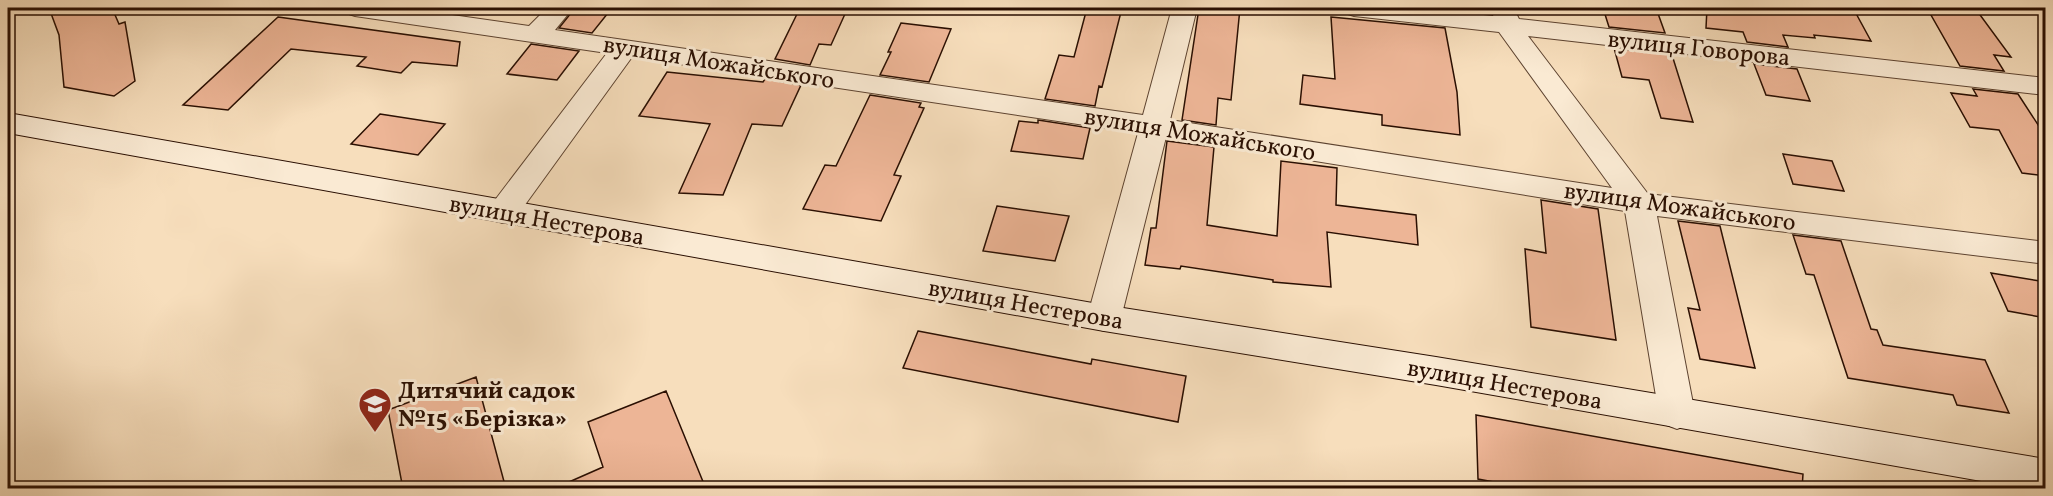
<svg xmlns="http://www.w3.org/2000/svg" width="2053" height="496" font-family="Vollkorn,serif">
<rect width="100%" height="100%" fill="#f7debc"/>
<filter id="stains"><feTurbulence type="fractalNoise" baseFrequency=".00333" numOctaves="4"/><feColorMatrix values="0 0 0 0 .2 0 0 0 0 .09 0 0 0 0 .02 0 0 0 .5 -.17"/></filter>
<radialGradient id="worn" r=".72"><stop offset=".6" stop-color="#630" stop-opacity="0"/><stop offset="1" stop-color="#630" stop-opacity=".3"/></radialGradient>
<!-- building -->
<path fill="#edb596" stroke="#2a0f02" stroke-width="1.5" d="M49 8H112L119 24 125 22 135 81 114 96 64 87 59 35Z
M575 8H612L592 33 559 28Z
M1087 8H1122L1102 87 1099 86 1095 106 1045 99 1059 55 1074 57Z
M1199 8H1240L1231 100 1218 98 1216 125 1182 120Z
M1603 8H1656L1665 33 1609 27Z
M1707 8H1853L1871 41 1814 35 1815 38 1783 35 1788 47 1747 42 1743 32 1706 28Z
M1927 8H1975L2011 57 1994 55 2004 71 1960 66Z
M799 10 845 14 831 45 819 44 810 65 775 59Z
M278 17 460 42 457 66 412 62 401 73 357 66 366 57 291 49 228 110 183 105Z
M1331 17 1445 28 1457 92 1460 135 1382 125V115L1300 104 1303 75 1335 79Z
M901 23 951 29 929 82 880 75 891 52H888Z
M531 44 579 51 557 80 507 74Z
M1614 48 1672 55 1693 122 1661 118 1649 80 1622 77Z
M1754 64 1797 69 1810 101 1766 95Z
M667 72 763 82 765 79 801 85 782 126 752 124 723 195 679 193 710 124 639 116Z
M1973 89 2018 94 2046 137V176L2022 173 1999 130 1970 127 1951 93 1977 96Z
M870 95 921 103 919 107 924 108 894 175 901 176 881 221 803 209 825 165 836 166Z
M380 114 445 124 418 155 351 144Z
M1038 120 1090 128 1083 159 1011 151 1019 121 1038 123Z
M1167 141 1214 147 1207 225 1277 236 1281 161 1337 168 1336 205 1416 215 1418 245 1327 232 1331 287 1273 282V280L1181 266 1180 269 1145 265 1151 228H1156Z
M1783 154 1832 161 1844 191 1793 184Z
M1541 200 1598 209 1616 340 1531 327 1525 249 1546 253Z
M997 206 1069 216 1055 261 983 251Z
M1678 221 1720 226 1755 368 1700 359 1688 308 1700 310Z
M1793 235 1841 241 1871 329 1877 330 1883 345 1985 360 2009 413 1957 405 1953 395 1848 378 1814 275 1806 274Z
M1991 273 2046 282V318L2008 311Z
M918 331 1091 364 1092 359 1186 376 1178 422 903 368Z
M476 377 506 489H403L388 410Z
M666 391 706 489H553L603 467 588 422Z
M1476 415 1803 474 1802 489H1531L1478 479Z"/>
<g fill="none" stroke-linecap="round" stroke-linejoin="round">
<defs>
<path id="street" d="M342 8H403L529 26 547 8H573L555 30 1143 115 1172 8H1197L1170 120 1612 188 1499 32 1354 16 1345 13 1341 8H1416L1493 16 1496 9H1514L1519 19 2046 78V95L1528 36 1648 194 2046 242V264L1657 216 1695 414 1690 424 1677 429 1664 424 1659 414 1625 211 1166 137 1121 318 1116 327 1104 331 1092 327 1087 318 1138 133 632 57 514 220 503 223 492 220 488 212 492 204 607 53 355 16 346 13Z"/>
<path id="secondary" d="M8 113 1104 305 1436 357 2046 459V488H2021L1436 385 1104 331 8 133Z"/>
</defs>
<!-- street casing -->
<use href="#street" stroke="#5d4330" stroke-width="2"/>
<!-- secondary casing -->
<use href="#secondary" stroke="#2a0f02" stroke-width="2"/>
<!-- street -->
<use href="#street" fill="#faead3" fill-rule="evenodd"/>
<!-- secondary -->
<use href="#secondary" fill="#faead3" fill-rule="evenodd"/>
</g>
<!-- icons -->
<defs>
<symbol id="school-pin" viewBox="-11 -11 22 30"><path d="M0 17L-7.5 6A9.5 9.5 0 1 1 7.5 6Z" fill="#8f2418" stroke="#faead3"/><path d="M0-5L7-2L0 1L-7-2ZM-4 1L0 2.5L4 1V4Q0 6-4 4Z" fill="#fff"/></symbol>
</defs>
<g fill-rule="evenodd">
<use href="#school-pin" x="356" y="385" width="38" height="52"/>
</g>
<g text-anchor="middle" stroke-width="6" stroke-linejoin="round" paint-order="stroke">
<!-- street labels -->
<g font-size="24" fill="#2a0f02" stroke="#faead3">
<text transform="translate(1699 48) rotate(6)" y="8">вулиця Говорова</text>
<text transform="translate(719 62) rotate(9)" y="8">вулиця Можайського</text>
<text transform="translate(1200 134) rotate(9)" y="8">вулиця Можайського</text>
<text transform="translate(1680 206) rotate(8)" y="8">вулиця Можайського</text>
<text transform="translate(547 220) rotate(10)" y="8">вулиця Нестерова</text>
<text transform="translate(1026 304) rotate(10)" y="8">вулиця Нестерова</text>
<text transform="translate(1505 384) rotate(10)" y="8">вулиця Нестерова</text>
</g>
<!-- poi labels -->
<g font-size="24" font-weight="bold" fill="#2a0f02" stroke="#faead3" text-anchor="start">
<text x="398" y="398">Дитячий садок<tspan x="398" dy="28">№15 «Берізка»</tspan></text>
</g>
</g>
<!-- margin -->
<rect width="2053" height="496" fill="none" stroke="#f7debc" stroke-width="30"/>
<rect x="9" y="9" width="2035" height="478" fill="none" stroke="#2a0f02" stroke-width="3"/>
<rect x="15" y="15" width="2023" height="466" fill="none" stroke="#2a0f02" stroke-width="1.5"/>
<rect width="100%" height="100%" filter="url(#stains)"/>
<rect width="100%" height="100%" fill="url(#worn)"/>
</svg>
